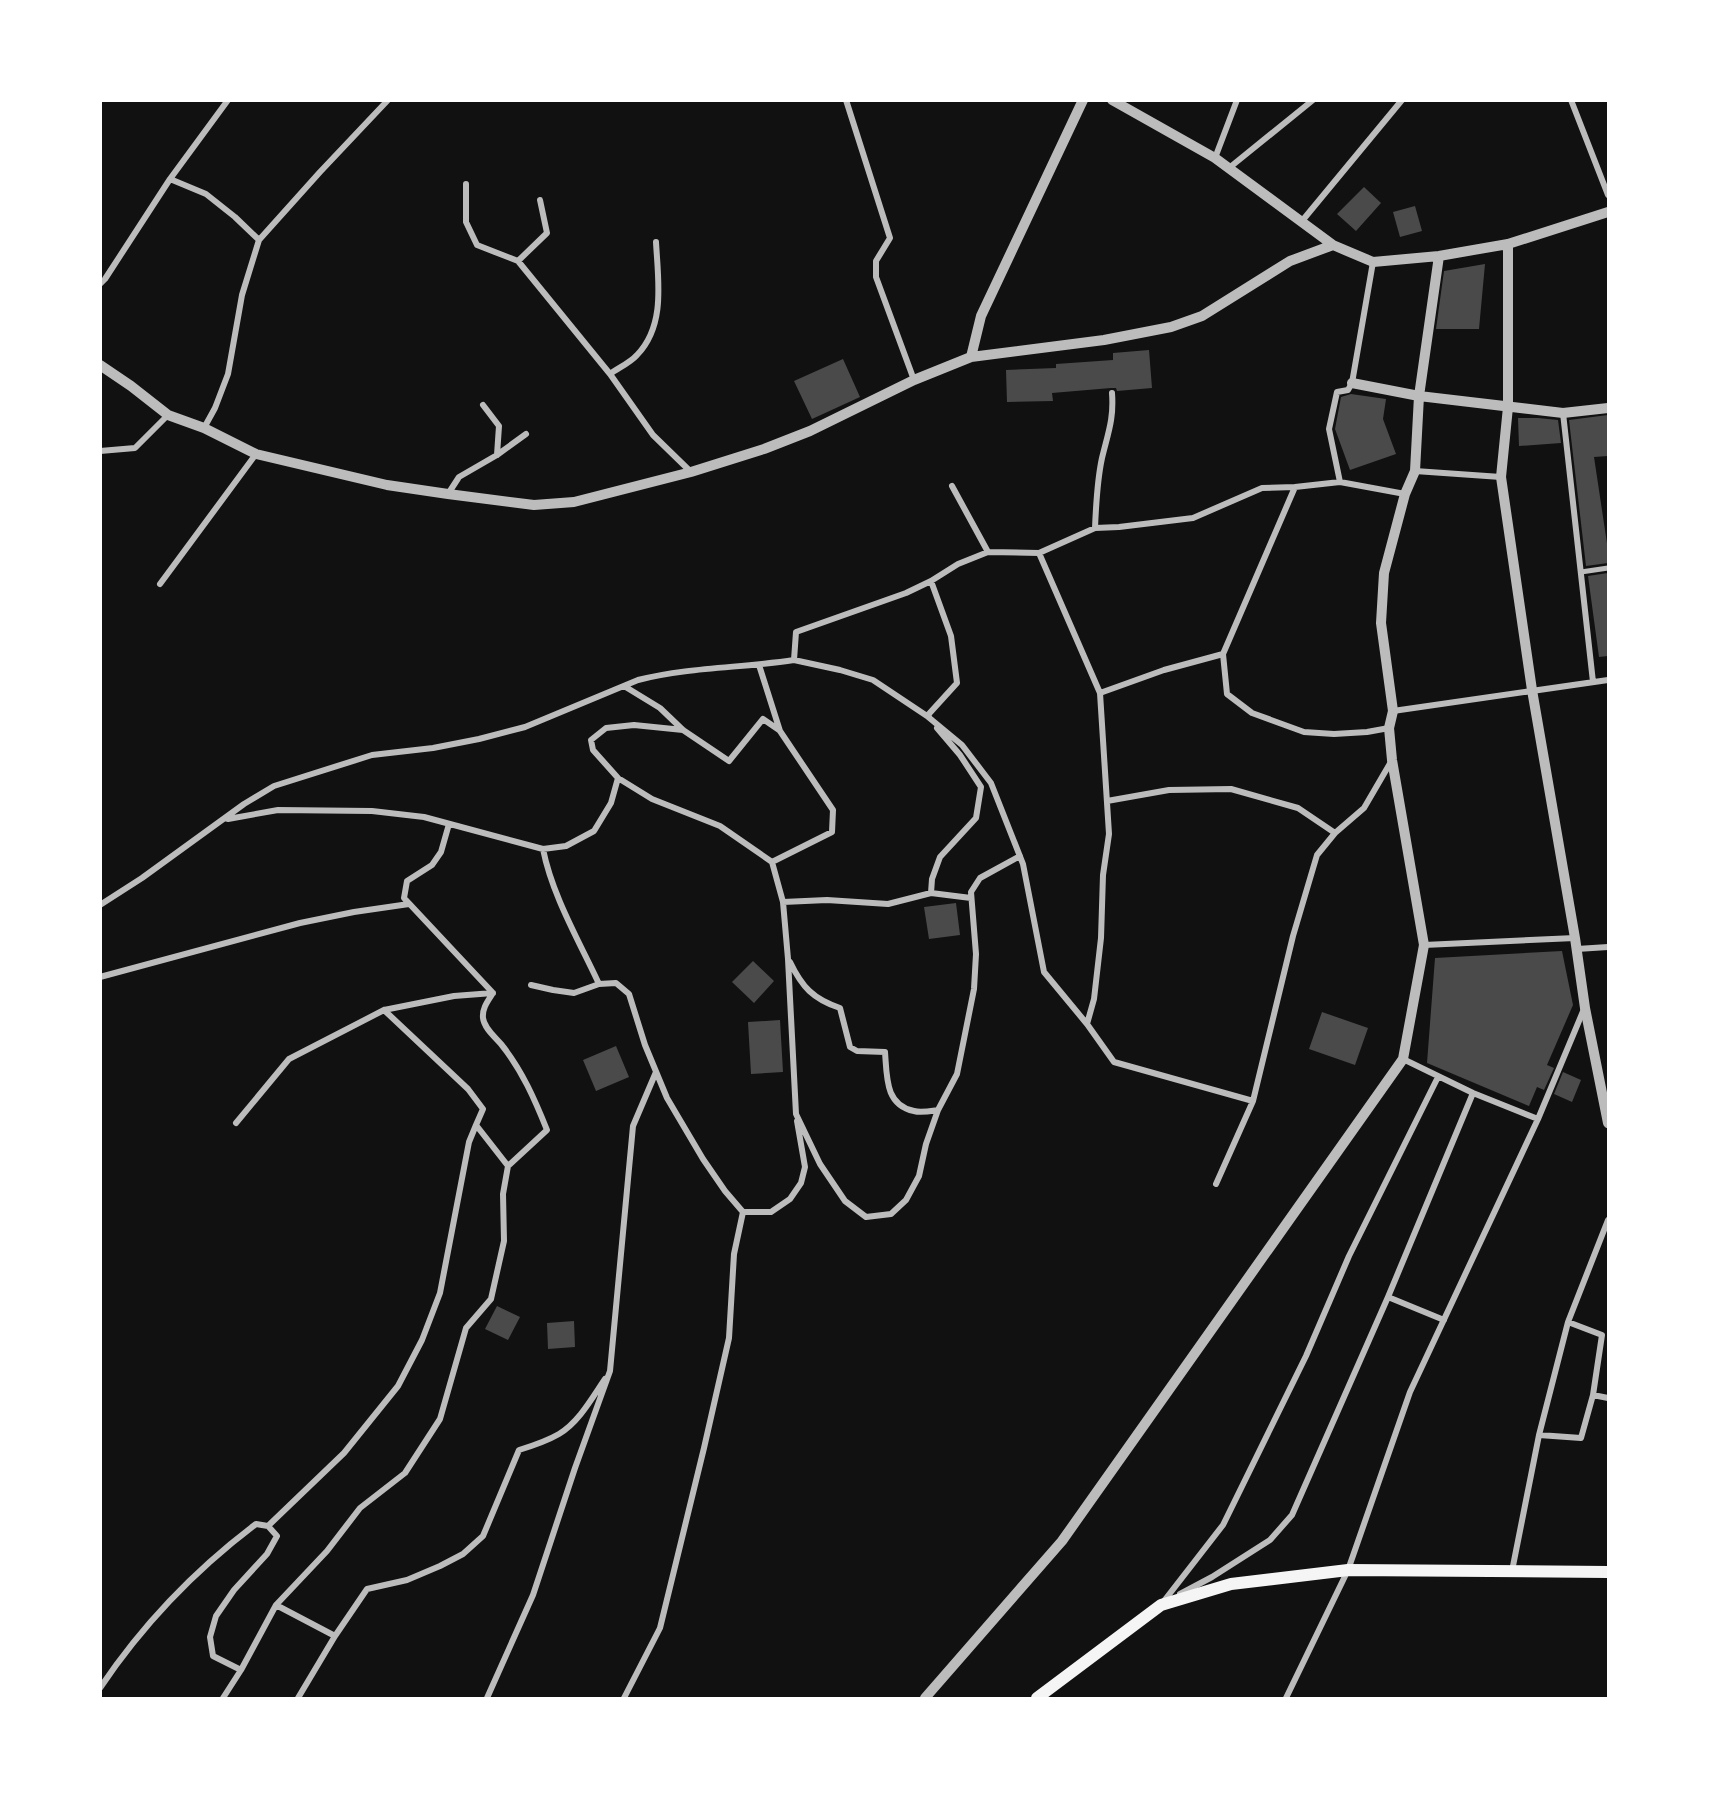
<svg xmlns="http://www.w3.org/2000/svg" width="1709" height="1799" font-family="Roboto,sans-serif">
<rect width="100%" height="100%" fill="#111"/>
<!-- building -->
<path fill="#4a4a4a" d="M1364 187 1381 203 1356 231 1337 214Z
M1415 206 1422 231 1400 237 1393 212Z
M1485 264 1479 329H1436L1444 271Z
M1149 350 1152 388 1117 391 1116 388H1111L1052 393 1053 401 1007 402 1006 370 1056 368V364L1113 360V353Z
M843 359 860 397 812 419 794 381Z
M1351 394 1386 399 1383 419 1396 454 1350 470 1335 429 1341 397Z
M1608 415V456L1594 457 1608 550V563L1586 566 1569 420Z
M1518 418H1538L1558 420 1561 443 1519 446Z
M1608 573V656L1599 657 1588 576Z
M956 903 960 935 929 939 924 907Z
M1562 951 1573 1005 1547 1065 1554 1068 1544 1090 1537 1087 1529 1106 1427 1063 1435 958Z
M753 961 774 981 754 1003 732 982Z
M1322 1012 1368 1028 1355 1065 1309 1049Z
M780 1020 783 1072 751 1074 748 1022Z
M616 1046 629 1077 596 1091 583 1060Z
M1563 1072 1581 1080 1572 1102 1554 1094Z
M497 1306 520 1317 508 1340 485 1329Z
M574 1321 575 1347 548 1349 547 1323Z"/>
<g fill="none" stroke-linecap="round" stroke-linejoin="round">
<!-- pedestrian -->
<path stroke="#bcbcbc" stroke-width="5" d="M1581 572 1608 568"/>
<!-- minor -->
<path stroke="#bcbcbc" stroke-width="6" d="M846 100 890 238 876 261V277L914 380
M1571 100 1608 195
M1215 158 1237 100
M1229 168 1313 100
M170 179 206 194 235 217 259 240
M466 184V222L477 245 518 261 610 374 653 435 691 472
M1302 221 1402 100
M518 261 547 233 540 200
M100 284 105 279 170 179 228 100
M610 374C618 368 630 363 637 355 666 325 658 280 656 242
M483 405 499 426 497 455
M1563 413 1593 682
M204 428 215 408 228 374 242 295 259 240 320 172 388 100
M100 451 135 448 168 415
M1415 471 1501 477
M1340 482 1329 429 1337 392 1348 390 1352 383 1373 262
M952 486 988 552
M1295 487 1223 654 1227 694 1252 713 1304 732 1334 734 1367 732 1389 728
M448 494 459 477 497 455 526 434
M1095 528C1096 504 1097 481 1102 458 1108 433 1114 419 1112 393
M1039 553 1100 693 1109 834 1103 875 1101 938 1094 999 1087 1024
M160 584 256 454
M794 660 840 670 873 680 927 716 962 745 991 783 1023 864 1044 972 1087 1024 1114 1062 1253 1101
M759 665 780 731 833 810 832 832 772 862
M624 686 660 708 683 730 729 761 763 719 779 730
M1100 693 1164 670 1223 654
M1393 711 1608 680
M929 717 927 716 957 683 951 636 931 581
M683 730 634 725 606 728 591 740 593 750 618 778 652 799 720 826 772 862 783 902 788 959 796 1114 820 1164 845 1201 866 1217 891 1214 906 1200 919 1176 926 1144 938 1110 957 1074 974 989 976 954 971 892 980 878 1020 856
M1107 801 1169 790 1231 789 1298 808 1335 833
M228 819 278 810 372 811 424 817 543 849 566 846 594 831 611 803 618 778
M543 849C552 895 579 941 599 984L616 983 629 994 645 1045 667 1098 703 1159 725 1191 743 1212 734 1254 729 1338 704 1448 660 1628 624 1698
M931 893 932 879 940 857 976 818 981 787 960 755 937 728
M783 902 827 900 888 904 931 893 971 898
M100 905 142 878 244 804 274 786 372 755 433 748 479 739 525 727 638 680C689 667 742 668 794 660L796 632 906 593 931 581 958 564 988 552 1039 553 1095 528 1119 527 1193 518 1262 488 1295 487 1340 482 1405 494
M1424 945 1575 938
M1577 949 1608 947
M790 962C802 987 813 999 840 1008L850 1047 857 1051 885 1052C887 1077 885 1105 914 1111 921 1113 931 1111 938 1110
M100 977 300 923 354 912 409 904
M531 985 553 990 574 993 599 984
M384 1010 468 1089 483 1109 476 1125 508 1166
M1403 1059 1473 1093 1538 1119
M236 1123 289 1059 384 1010 454 996 493 993
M1216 1184 1253 1101 1293 936 1317 855 1335 833 1364 808 1392 760
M743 1212H771L790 1199 801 1183 805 1167 797 1121
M1388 1297 1444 1320
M1568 1322 1602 1335 1593 1395
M1539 1435 1581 1438 1593 1395 1608 1398
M1512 1571 1539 1435 1568 1322 1608 1220
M1180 1594 1212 1577 1270 1540 1292 1515 1388 1297 1473 1093
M1164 1601 1223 1525 1306 1356 1349 1256 1438 1077
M276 1605 335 1636
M241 1670 213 1656 210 1637 216 1616 234 1590 267 1554 277 1536 268 1526
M100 1688C143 1624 195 1570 256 1524L268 1526 344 1453 398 1386 422 1340 440 1293 469 1142 476 1125
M223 1698 241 1670 276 1605 327 1551 360 1508 405 1473 440 1419 466 1328 491 1299 504 1241 503 1194 508 1166 547 1130C535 1100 522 1070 501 1044 495 1037 484 1028 483 1018 482 1008 488 1001 493 993L404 898 407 881 432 865 441 852 449 824
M298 1698 335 1636 367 1589 407 1580 440 1566 463 1554 483 1536 519 1450C532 1446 547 1441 559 1434 579 1422 592 1398 605 1379
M487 1698 533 1595 575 1468 610 1371 633 1126 656 1072
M1286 1698 1348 1570 1410 1392 1538 1119 1584 1009"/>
<!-- tertiary -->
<path stroke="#bcbcbc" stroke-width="10" d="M1112 100 1215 158 1333 245 1373 262 1439 256 1508 244 1608 212
M1508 244V407L1501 477 1532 690 1575 938 1585 1008 1608 1123
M971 357 981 316 1083 100
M100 365 131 386 168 415 204 428 256 454 387 485 448 494 534 505 574 502 691 472 764 449 810 431 914 380 971 357 1104 340 1171 327 1202 316 1290 261 1333 245
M1352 383 1419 396 1563 413 1608 408
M925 1698 1062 1541 1403 1059 1424 945 1392 760 1389 728 1393 711 1381 623 1384 573 1405 494 1415 471 1419 396 1439 256"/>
<!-- secondary -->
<path stroke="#f5f5f5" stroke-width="12" d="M1037 1698 1161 1605 1231 1584 1348 1570 1608 1572"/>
</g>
<!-- border -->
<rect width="1709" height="1799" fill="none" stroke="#ffffff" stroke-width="204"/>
</svg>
